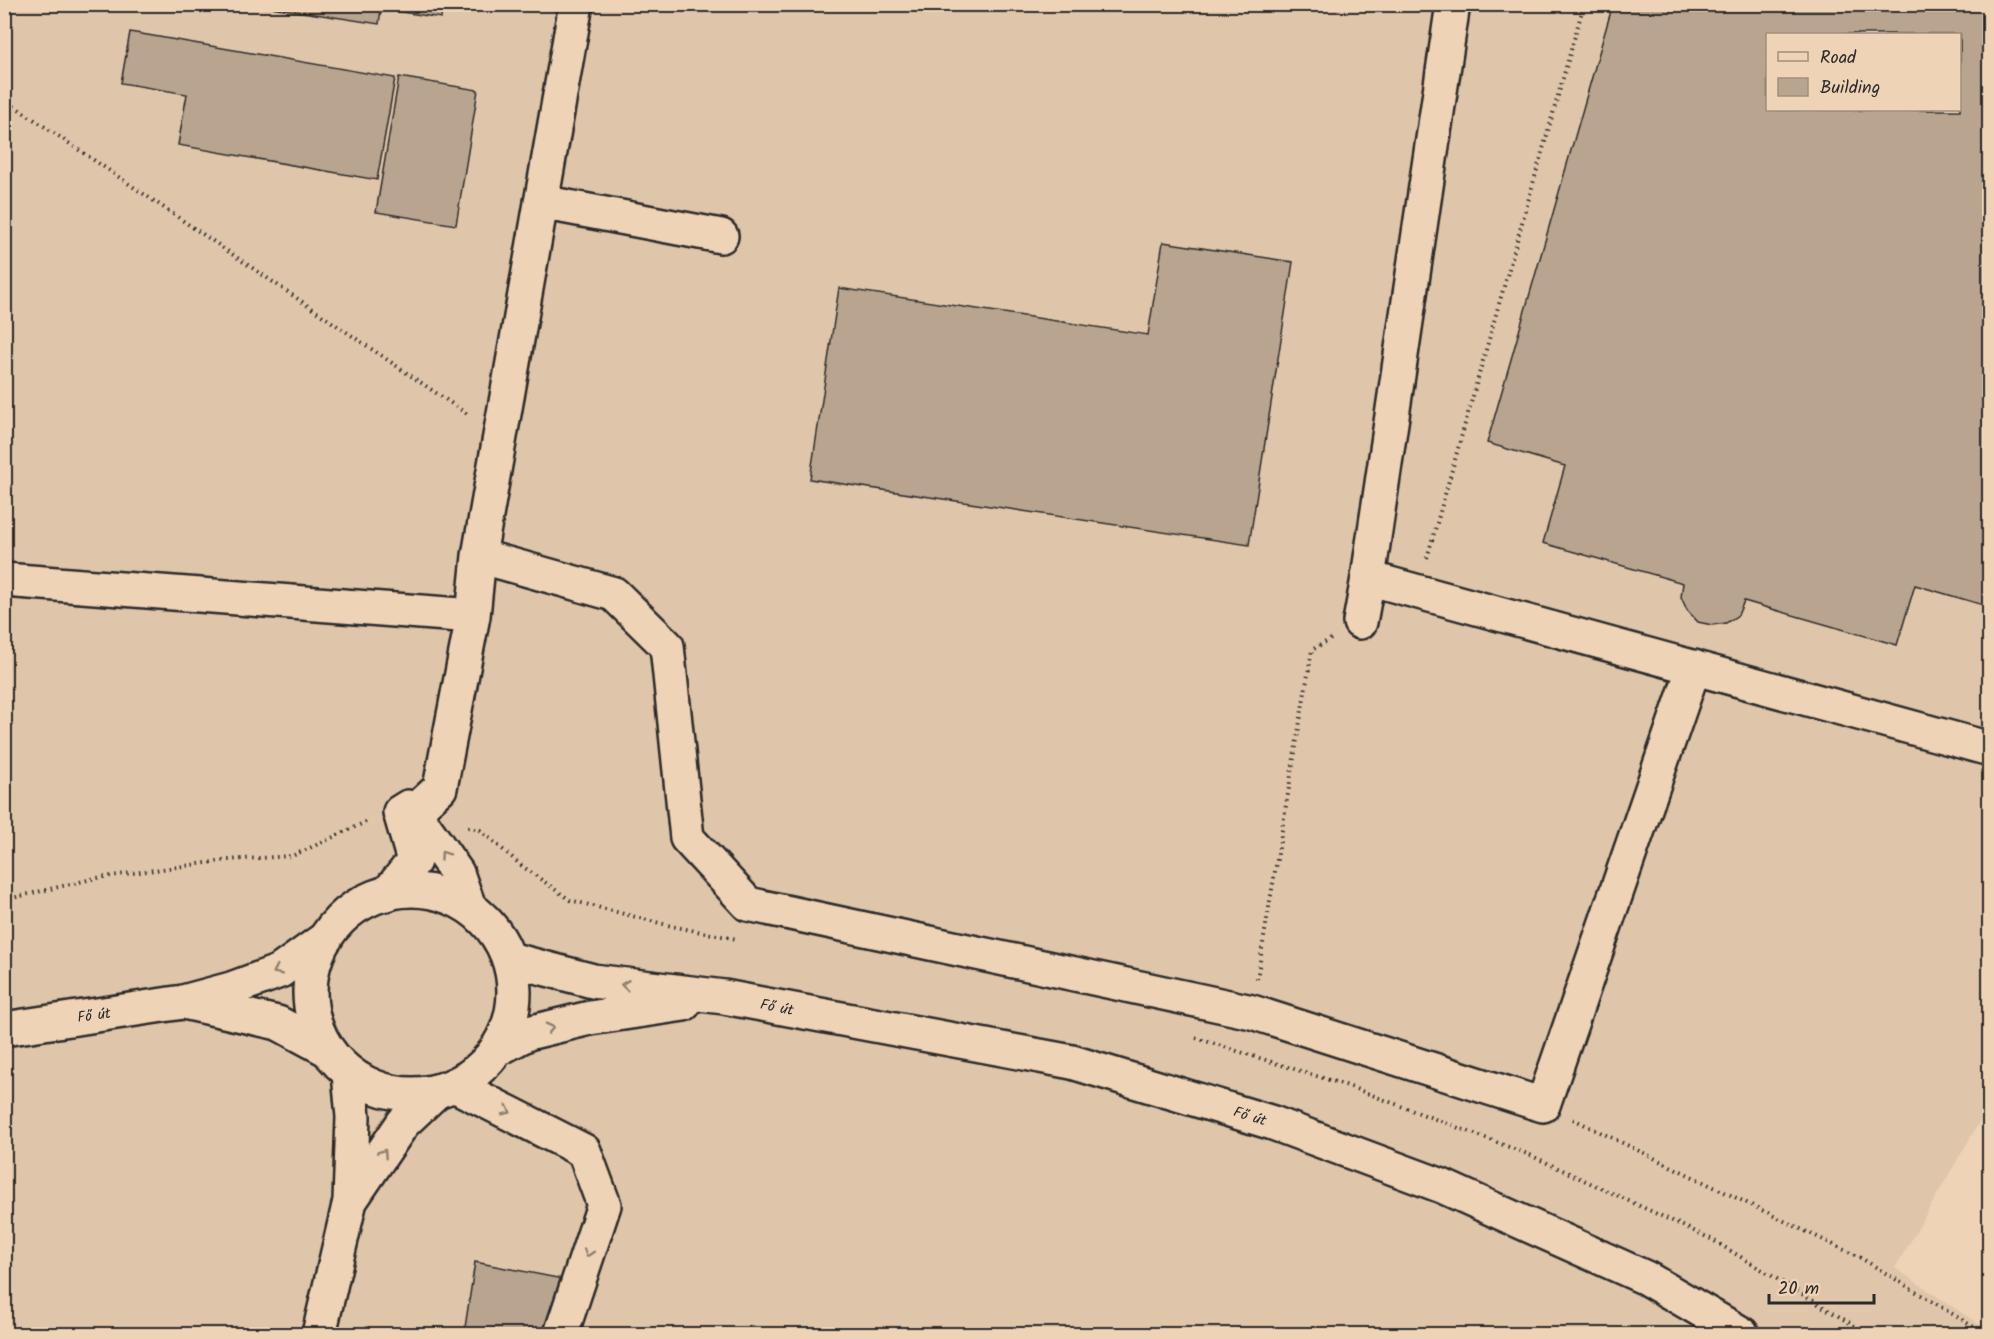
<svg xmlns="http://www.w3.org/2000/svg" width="1994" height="1339" font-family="Kalam,sans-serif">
<rect width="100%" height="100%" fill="#efd3b6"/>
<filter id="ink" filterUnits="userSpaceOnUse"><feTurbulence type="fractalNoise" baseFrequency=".0167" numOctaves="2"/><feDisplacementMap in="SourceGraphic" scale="12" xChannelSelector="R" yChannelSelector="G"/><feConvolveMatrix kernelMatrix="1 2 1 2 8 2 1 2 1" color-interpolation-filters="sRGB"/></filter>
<g filter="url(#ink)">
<!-- built -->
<path fill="#dfc5aa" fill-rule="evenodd" d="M5 5H1989V1105L1895 1268 1989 1331V1334H5ZM1768 34H1960V110H1768Z"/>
<!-- building -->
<path fill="#b9a48f" stroke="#2b2b2b" stroke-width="1.5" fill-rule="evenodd" d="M251 4H443L441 18 381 9 379 24Z
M1613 4H1990V607L1915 585 1897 645 1744 601 1738 615 1726 623 1712 625 1698 622 1687 610 1681 597 1683 583 1543 543 1565 466 1487 443ZM1768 34H1960V110H1768Z
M130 32 395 78 377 180 178 145 187 94 121 83Z
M399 77 478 90 456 225 376 212Z
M1163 242 1293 262 1249 545 810 479 839 288 1148 335Z
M475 1262 573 1281 556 1334H464Z"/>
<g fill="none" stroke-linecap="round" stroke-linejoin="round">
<defs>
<path id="minor" d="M1453 4 1368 578 1990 749
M541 202 721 236
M479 556 614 594 667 646 687 838 748 904 1252 1012 1543 1105 1694 667
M4 580 473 616
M1360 622 1368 578
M387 894 414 861 400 812 408 807
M469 907 457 873 414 812 440 788 473 616 479 556 576 4
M454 1085 584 1151 604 1205 561 1334
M350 1201 403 1123 437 1091
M319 1334 350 1201 353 1117 349 1073"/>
<path id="major" d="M310 992a102 102 0 1 1 204 0a102 102 0 1 1-204 0Z
M509 959 593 981 724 997 1072 1062 1273 1123 1442 1186 1646 1278 1742 1334
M188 1003 278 1023 328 1050
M4 1029 183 1002 231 989 280 971 326 938
M496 1050 528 1033 590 1018 684 1004"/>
</defs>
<!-- minor casing -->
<use href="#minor" stroke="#2b2b2b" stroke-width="38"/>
<!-- major casing -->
<use href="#major" stroke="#2b2b2b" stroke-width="38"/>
<!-- path -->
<path stroke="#2b2b2b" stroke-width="4" stroke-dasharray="1.5 4.5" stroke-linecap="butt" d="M4 99 470 416
M1427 558 1584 4
M468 827 480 830 522 866 570 900 671 926 737 939
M4 900 96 878 228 860 292 856 368 821
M1257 979 1312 650 1331 639
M1196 1038 1348 1086 1530 1155 1711 1239 1868 1334
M1573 1119 1861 1258 1985 1334"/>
<!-- minor -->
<use href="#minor" stroke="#efd3b6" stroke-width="33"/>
<!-- major -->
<use href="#major" stroke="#efd3b6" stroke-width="33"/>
</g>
<!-- one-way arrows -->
<defs><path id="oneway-chevron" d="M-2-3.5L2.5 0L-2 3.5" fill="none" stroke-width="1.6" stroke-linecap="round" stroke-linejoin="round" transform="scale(1.5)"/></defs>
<g stroke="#8d7f70">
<use href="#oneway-chevron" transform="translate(444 855) rotate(-125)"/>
<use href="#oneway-chevron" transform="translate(277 971) rotate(154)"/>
<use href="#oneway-chevron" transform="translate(625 985) rotate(-173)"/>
<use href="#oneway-chevron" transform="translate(550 1028) rotate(-13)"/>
<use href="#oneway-chevron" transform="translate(507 1111) rotate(26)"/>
<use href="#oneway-chevron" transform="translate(383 1153) rotate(-56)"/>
<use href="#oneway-chevron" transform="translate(588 1253) rotate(108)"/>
</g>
</g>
<g text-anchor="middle" stroke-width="4.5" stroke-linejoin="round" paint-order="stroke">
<!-- street labels -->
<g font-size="15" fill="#2b2b2b" stroke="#efd3b6">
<text transform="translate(777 1007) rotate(11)" y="5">Fő út</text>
<text transform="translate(94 1015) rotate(-8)" y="5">Fő út</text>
<text transform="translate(1250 1116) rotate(17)" y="5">Fő út</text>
</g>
</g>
<!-- margin -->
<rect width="1994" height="1339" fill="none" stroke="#efd3b6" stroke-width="24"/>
<rect x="12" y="12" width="1970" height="1315" fill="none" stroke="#2b2b2b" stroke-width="2" filter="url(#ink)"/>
<!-- legend -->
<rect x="1766" y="33" width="195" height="78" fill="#efd3b6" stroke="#a1907e" stroke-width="1.5"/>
<rect x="1778" y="52" width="30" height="9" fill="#efd3b6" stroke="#a1907e" stroke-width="1.5"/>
<text x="1820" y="63" font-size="18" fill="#2b2b2b">Road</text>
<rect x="1778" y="78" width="30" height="18" fill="#b9a48f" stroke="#a1907e" stroke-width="1.5"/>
<text x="1820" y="93" font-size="18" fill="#2b2b2b">Building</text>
<!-- scale -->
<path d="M1769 1294v9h105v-9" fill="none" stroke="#2b2b2b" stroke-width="3"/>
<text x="1778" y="1294" font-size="18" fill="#2b2b2b" stroke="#efd3b6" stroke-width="4.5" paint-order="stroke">20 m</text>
</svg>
